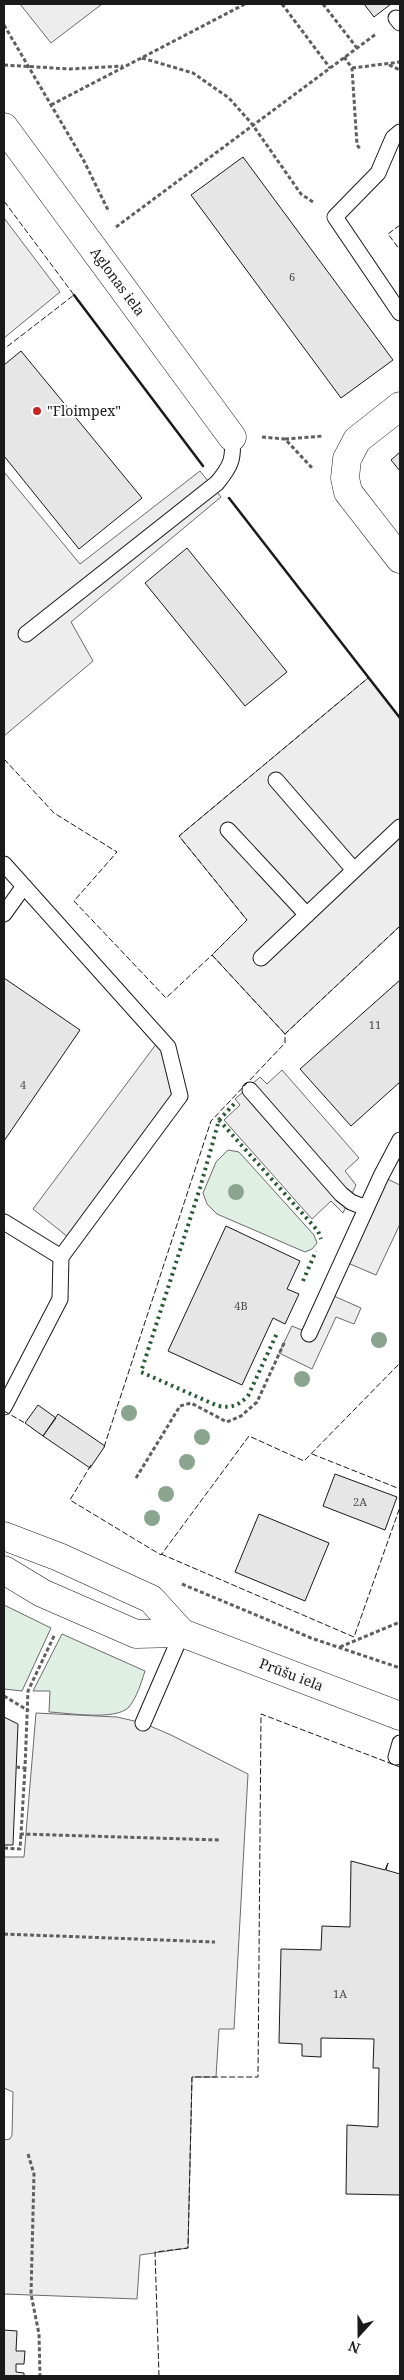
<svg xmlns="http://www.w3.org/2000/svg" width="404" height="2380" font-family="'Noto Serif',serif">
<rect width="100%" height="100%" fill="#fff"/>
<!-- green -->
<path fill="#e0efe3" stroke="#6a6a6a" d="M228 1150 239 1152 314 1235 317 1243 312 1249 305 1252 217 1214 207 1204 203 1193 216 1162Z
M4 1605 51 1628 22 1691 4 1689Z
M62 1634 145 1671C141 1683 137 1697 129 1707 116 1721 69 1713 49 1712L50 1691H33Z"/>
<!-- parking -->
<path fill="#ededed" stroke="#6a6a6a" d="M20 4H102L51 43Z
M4 218 60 292 4 338Z
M200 471 221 497 71 622 93 661 4 736V472L80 564Z
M368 678 400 718V926L285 1034 212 955 247 920 179 836Z
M160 1039 180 1096 73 1241 33 1209Z
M282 1070 359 1158 345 1171 356 1185 343 1213 331 1201 312 1219 224 1120 240 1105 235 1099 260 1077 267 1084Z
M381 1176 400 1185V1224L376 1275 343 1261Z
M327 1293 361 1308 354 1324 336 1317 312 1369 279 1353 292 1326 309 1333Z
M36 1713 117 1717 143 1723 171 1735 248 1774 234 2029H219L216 2077H192L188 2248 140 2255 137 2299 4 2294V2140L10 2139 12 2135 13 2092 4 2088V1857H24Z"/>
<!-- building -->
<path fill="#e6e6e6" stroke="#1a1a1a" d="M364 4H391L374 17Z
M243 157 393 360 341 398 191 195Z
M21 351 142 498 79 549 4 456V365Z
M400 452V471L391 460Z
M187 548 287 672 245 706 145 583Z
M4 978 80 1030 4 1141Z
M400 980V1082L351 1126 300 1069Z
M226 1226 300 1261 287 1289 299 1294 285 1324 273 1318 242 1385 168 1351Z
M38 1405 56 1418 43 1436 25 1423Z
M58 1414 105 1446 90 1468 43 1436Z
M335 1474 397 1497 385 1530 323 1506Z
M259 1514 329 1543 305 1601 235 1572Z
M4 1717 18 1724 13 1845H4Z
M351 1861 385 1870 388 1863 386 1870 400 1874V2195L346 2194 347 2125 378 2127 379 2068H373L374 2039 321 2038V2057L302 2056V2044L279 2043 281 1949 321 1950 322 1926 350 1927Z
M4 2330 17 2331 16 2351H25L24 2364H16V2372L24 2373V2376H4Z"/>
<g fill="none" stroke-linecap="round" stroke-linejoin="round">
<defs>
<path id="lane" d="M396 18 400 23
M400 132 393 138 378 173 335 217 400 313
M26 634 217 483C231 466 234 459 232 437
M276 780 354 870
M228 830 307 915
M4 864 168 1047 180 1096 61 1257 60 1299 4 1407
M4 914 24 886
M261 958 400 827
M250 1090 341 1194 351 1202 366 1208
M4 1222 61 1257
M309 1334 381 1176 400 1140
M143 1723 182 1633
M396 1757 400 1743"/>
<g id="street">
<path id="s1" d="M4 127 232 437"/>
<path d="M400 406 357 440 347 459 345 478 348 492 400 559"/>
</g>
<g id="secondary">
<path d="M4 1536 59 1557 151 1599 182 1633"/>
<path id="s2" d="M4 1570 42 1593 136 1634 182 1633 400 1716"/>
</g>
</defs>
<!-- lane casing -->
<use href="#lane" stroke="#1a1a1a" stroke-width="17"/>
<!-- street casing -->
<use href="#street" stroke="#1a1a1a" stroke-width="29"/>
<!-- secondary casing -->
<use href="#secondary" stroke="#1a1a1a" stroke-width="29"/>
<!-- path -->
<path stroke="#5f5f5f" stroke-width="3" stroke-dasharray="4 2.5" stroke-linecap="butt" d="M282 4 330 68
M323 4 357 48
M4 25 84 161 109 212
M344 57 352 68 357 145 361 150
M142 58 193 73 229 98 252 124 301 194 313 202
M4 65 70 69 123 66
M389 65 400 70
M352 68 400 62
M51 105 245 4
M116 227 376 34
M262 437 285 439 313 469
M285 439 323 436
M136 1478 180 1406 191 1403 227 1422 241 1416 257 1402 285 1341
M182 1584 311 1638 400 1668
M340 1647 400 1622
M4 1696 29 1711
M16 1767 25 1768 28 1691 55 1634
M25 1768 21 1834 220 1840
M4 1848 20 1849 21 1834
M4 1934 215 1942
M28 2154 34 2174 31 2294 39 2334 40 2376"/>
<!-- lane -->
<use href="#lane" stroke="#fff" stroke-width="15"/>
<!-- street -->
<use href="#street" stroke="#fff" stroke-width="28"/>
<!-- secondary -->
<use href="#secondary" stroke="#fff" stroke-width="28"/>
<!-- hedge -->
<path stroke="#2b5a34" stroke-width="4" stroke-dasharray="2.5 4" stroke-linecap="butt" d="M234 1104 219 1120 200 1188 141 1372 218 1406C231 1408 238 1406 248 1396L278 1331
M219 1120 318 1231 321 1239
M303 1281 316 1251"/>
<!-- fence -->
<path stroke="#1a1a1a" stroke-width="1" stroke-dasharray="6 2.5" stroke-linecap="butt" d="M4 201 74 295 4 349
M400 225 388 234 400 250
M4 759 54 813 117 852 74 901 166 998 212 955
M285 1034 212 955 247 920 179 836 368 678
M4 1411 25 1423
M104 1447 211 1121 285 1043V1034L400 926
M312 1454 400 1489
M91 1465 70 1500 161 1555 249 1436 304 1461 400 1363
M161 1554 354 1637 400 1507
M159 2376 155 2252 188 2248 192 2077H258L261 1714 400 1767"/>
<!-- wall -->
<path stroke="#1a1a1a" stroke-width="2.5" d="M74 295 203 466
M229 498 400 718"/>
</g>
<!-- trees -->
<g fill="#8aa48f">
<circle cx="236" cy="1192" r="8"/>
<circle cx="379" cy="1340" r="8"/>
<circle cx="302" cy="1379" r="8"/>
<circle cx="129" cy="1413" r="8"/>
<circle cx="202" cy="1437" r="8"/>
<circle cx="187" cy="1462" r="8"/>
<circle cx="166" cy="1494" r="8"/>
<circle cx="152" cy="1518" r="8"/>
</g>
<!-- markers -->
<circle fill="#c62828" stroke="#fff" stroke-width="2" cx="37" cy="411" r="5"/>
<g text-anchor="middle" stroke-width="4" stroke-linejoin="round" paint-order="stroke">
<!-- number labels -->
<g font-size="11" fill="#4d4d4d">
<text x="292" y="281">6</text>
<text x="375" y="1029">11</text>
<text x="23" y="1089">4</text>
<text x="241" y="1310">4B</text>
<text x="360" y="1506">2A</text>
<text x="340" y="1998">1A</text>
</g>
<!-- street labels -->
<g font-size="14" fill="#1a1a1a" stroke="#fff">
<text dy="5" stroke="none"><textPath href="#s1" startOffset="192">Aglonas iela</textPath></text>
<text dy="5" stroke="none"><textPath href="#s2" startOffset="310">Prūšu iela</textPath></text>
</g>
<!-- poi labels -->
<g font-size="14" fill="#1a1a1a" stroke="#fff" text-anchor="start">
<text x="47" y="416">"Floimpex"</text>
</g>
</g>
<!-- border -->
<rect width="404" height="2380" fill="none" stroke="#1a1a1a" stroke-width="10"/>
<!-- north arrow -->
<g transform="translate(359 2335) rotate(201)" stroke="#ffffff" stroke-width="4" paint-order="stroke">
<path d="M0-4L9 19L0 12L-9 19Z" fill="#1a1a1a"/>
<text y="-8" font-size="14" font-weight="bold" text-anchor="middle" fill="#1a1a1a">N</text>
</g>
</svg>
